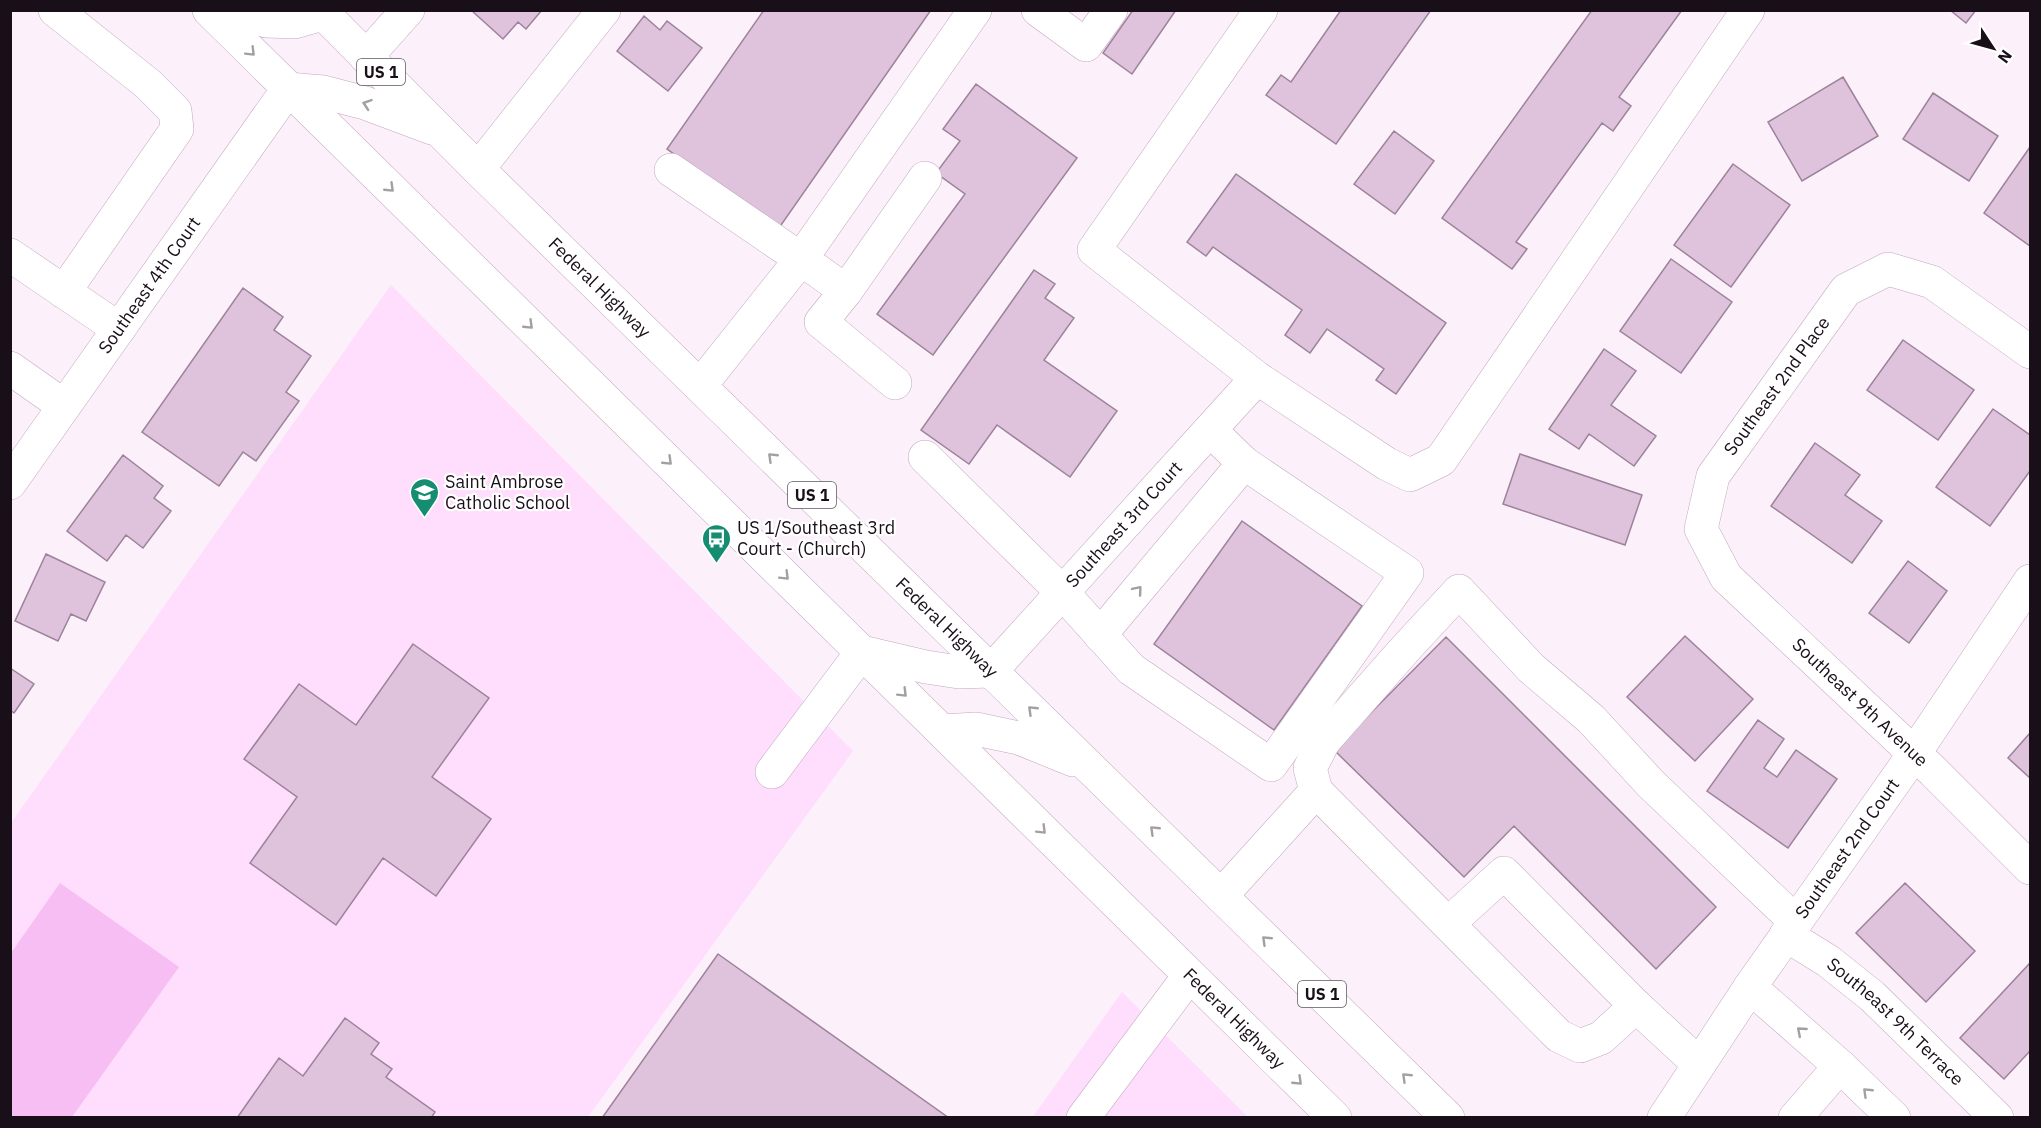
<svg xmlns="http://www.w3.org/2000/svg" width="2041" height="1128" font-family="'IBM Plex Sans',sans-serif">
<rect width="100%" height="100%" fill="#fcf0fa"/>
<!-- built -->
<path fill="#ffddfc" d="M391 285 853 751 588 1117 11 1118V823Z
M1122 992 1248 1117 1032 1118Z"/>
<!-- green -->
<path fill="#f7bef3" d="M60 883 179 967 72 1117H11V953Z"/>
<!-- building -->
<path fill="#dfc3dc" stroke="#9c829a" stroke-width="1.5" d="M471 10H542L526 29 518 22 503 39Z
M764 10H931L779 228 667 149Z
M1133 10H1176L1132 74 1103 53Z
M1341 10H1431L1336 144 1266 95 1281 75 1291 82Z
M1592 10H1682L1619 97 1631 106 1613 131 1602 123 1516 242 1527 249 1512 269 1442 218Z
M1950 10H1976L1966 23Z
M644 16 660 30 667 21 702 48 668 91 617 51Z
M1843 77 1878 136 1802 181 1768 122Z
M976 84 1077 158 933 355 877 314 965 194 936 173 960 141 943 129Z
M1933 93 1998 136 1969 181 1903 139Z
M1394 131 1434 161 1395 214 1354 184Z
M2030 147V246L1984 213Z
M1733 164 1790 205 1731 287 1674 245Z
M1236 174 1446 323 1396 394 1376 380 1384 369 1327 329 1310 353 1285 335 1302 310 1213 247 1206 256 1187 242Z
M1671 259 1732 302 1681 373 1620 331Z
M1034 270 1055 284 1045 298 1074 318 1044 360 1117 411 1070 477 997 425 969 464 921 430Z
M243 288 283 317 274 330 311 356 286 392 299 401 256 461 243 452 219 486 142 432Z
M1903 340 1974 390 1938 440 1867 390Z
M1604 349 1636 371 1611 405 1656 436 1634 466 1589 434 1579 449 1549 429Z
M1993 409 2030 435V471L1990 526 1936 487Z
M1815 443 1860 475 1845 495 1882 521 1852 563 1771 506Z
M1520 454 1642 495 1625 545 1503 504Z
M123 455 163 486 154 498 171 511 143 548 126 535 107 561 67 531Z
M1242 521 1362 606 1274 730 1154 644Z
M46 554 105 582 86 621 71 614 58 641 15 621Z
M1908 561 1947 591 1909 643 1869 613Z
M1685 636 1753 699 1695 761 1627 697Z
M1446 637 1716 907 1656 969 1514 826 1464 877 1334 750Z
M413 644 489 698 432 777 491 819 436 896 383 858 336 925 250 863 297 797 244 759 299 684 356 725Z
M10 668 34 684 14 713 10 710Z
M1758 720 1784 739 1764 768 1777 777 1796 750 1837 779 1788 848 1707 791Z
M2030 733V778L2008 758Z
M1905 883 1975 951 1926 1002 1856 933Z
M718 954 949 1118H602Z
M2030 963V1051L2004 1079 1960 1038Z
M345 1018 379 1043 371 1054 392 1069 386 1077 435 1112 431 1118H237L279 1058 303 1076Z"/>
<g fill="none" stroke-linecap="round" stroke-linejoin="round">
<defs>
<g id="minor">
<path d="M55 10 148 84 175 111 177 129 64 292"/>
<path d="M1038 10 1086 45 1111 10"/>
<path d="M1261 10 1094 250 1257 378 1387 464 1410 475 1441 460 1748 10"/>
<path d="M366 57 408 10"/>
<path d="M478 169 604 10"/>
<path d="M671 170 801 259 700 386"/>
<path d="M925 178 846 291 801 259 975 10"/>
<path d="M10 255 119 329"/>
<path d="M846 291 821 322 895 383"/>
<path id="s1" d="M2030 352 1932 282 1888 269 1846 290 1713 476 1701 529 1726 577 1933 771 2030 868"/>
<path d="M10 368 64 406"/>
<path d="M925 457 1062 592 1131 669 1271 765 1407 573 1244 463 1210 430"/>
<path id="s2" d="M10 483 288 89"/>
<path d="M1100 635 1244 463"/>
<path id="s3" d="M991 671 1257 378"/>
<path d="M772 772 862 652"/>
<path d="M1316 791 1310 768 1324 741 1407 647 1459 591 1531 668 1591 719 1651 784 1796 922"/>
<path d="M1221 896 1316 791 1559 1036 1580 1046 1601 1038 1636 1006 1504 873 1448 924"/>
<path id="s4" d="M1786 935 1828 961 1872 996 1997 1118"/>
<path d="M1750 987 1840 1066 1795 1118"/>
<path d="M1636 1006 1699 1064"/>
<path d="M1840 1066 1894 1118"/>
<path d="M1083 1118 1189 976"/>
<path id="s5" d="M1664 1118 1750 987 1914 754 2030 581"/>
</g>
<g id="major">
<path id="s6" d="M209 10 1335 1118"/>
<path d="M239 10 266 21 295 22 323 14"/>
<path id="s7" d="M320 10 478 169 1448 1118"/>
<path d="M288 89 323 92 365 103 432 128"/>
<path d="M862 652 926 667 959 672 991 671"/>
<path d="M942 731 976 729 1019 738 1073 760"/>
</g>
</defs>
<!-- minor casing -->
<use href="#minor" stroke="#c2a8c0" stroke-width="34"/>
<!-- major casing -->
<use href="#major" stroke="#c2a8c0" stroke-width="34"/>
<!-- minor -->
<use href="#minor" stroke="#fff" stroke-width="33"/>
<!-- major -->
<use href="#major" stroke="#fff" stroke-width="33"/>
</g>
<!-- one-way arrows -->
<defs><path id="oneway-chevron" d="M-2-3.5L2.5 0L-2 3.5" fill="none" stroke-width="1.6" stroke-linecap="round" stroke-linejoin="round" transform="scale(1.5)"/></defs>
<g stroke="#a39fa3">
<use href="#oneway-chevron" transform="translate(251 52) rotate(45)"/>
<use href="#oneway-chevron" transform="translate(367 104) rotate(-161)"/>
<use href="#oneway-chevron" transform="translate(390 188) rotate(44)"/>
<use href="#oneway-chevron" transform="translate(529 325) rotate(44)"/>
<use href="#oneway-chevron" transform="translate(772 457) rotate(-136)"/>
<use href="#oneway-chevron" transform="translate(668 461) rotate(44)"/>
<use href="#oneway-chevron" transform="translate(785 576) rotate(45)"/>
<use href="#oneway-chevron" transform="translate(1138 590) rotate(-50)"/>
<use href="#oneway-chevron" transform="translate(903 693) rotate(45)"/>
<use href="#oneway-chevron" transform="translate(1032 710) rotate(-136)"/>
<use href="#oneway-chevron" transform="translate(1042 830) rotate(45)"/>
<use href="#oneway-chevron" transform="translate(1154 830) rotate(-136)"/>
<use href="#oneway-chevron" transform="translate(1266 940) rotate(-136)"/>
<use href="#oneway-chevron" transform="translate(1801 1031) rotate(-139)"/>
<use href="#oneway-chevron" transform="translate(1406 1077) rotate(-136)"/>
<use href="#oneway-chevron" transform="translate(1298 1081) rotate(44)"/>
<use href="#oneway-chevron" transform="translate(1867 1092) rotate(-136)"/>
</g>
<!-- icons -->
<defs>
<symbol id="school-pin" viewBox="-11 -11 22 30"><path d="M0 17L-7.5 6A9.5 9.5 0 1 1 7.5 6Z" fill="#158d70" stroke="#fff"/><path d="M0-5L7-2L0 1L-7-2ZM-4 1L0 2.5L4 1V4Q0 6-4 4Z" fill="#fff"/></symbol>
<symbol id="bus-pin" viewBox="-11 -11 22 30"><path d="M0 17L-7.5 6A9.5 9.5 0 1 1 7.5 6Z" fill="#158d70" stroke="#fff"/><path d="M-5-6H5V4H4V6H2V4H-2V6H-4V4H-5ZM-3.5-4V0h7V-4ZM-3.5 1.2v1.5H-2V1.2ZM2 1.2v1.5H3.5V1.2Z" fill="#fff"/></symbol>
</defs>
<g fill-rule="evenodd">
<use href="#school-pin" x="408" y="476" width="33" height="45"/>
<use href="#bus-pin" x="700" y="522" width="33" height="45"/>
</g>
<g text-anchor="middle" stroke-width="4.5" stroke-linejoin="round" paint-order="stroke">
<!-- shield labels -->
<g fill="#fff" stroke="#5e575d" stroke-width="1.5">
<rect x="357" y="59" width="48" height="26" rx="4.5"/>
<rect x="788" y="482" width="48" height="26" rx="4.5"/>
<rect x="1298" y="981" width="48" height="26" rx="4.5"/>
</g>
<g font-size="16" font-weight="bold" fill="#190f18">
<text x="381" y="78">US 1</text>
<text x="812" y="501">US 1</text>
<text x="1322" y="1000">US 1</text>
</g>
<!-- street labels -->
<g font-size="18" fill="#190f18" stroke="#fff">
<text dy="6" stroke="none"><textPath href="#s2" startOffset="242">Southeast 4th Court</textPath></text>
<text dy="6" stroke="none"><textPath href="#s7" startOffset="394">Federal Highway</textPath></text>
<text transform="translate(1777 386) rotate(-54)" y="6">Southeast 2nd Place</text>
<text dy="6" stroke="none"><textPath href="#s3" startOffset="198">Southeast 3rd Court</textPath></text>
<text dy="6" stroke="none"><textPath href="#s7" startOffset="880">Federal Highway</textPath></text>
<text dy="6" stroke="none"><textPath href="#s1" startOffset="734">Southeast 9th Avenue</textPath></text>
<text dy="6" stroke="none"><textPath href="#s5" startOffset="326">Southeast 2nd Court</textPath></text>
<text dy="6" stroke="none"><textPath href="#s6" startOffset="1438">Federal Highway</textPath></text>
<text dy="6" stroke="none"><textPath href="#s4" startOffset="140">Southeast 9th Terrace</textPath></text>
</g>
<!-- poi labels -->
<g font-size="18" fill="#190f18" stroke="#fff" text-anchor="start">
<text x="445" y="488">Saint Ambrose<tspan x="445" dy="21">Catholic School</tspan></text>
<text x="737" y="534">US 1/Southeast 3rd<tspan x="737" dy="21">Court - (Church)</tspan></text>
</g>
</g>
<!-- border -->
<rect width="2041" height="1128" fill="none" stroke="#190f18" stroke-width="24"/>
<!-- north arrow -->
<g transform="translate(1993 48) rotate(126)" stroke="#ffffff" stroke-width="4.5" paint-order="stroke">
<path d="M0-4.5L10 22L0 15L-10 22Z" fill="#190f18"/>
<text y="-9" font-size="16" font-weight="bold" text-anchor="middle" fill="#190f18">N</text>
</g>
</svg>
